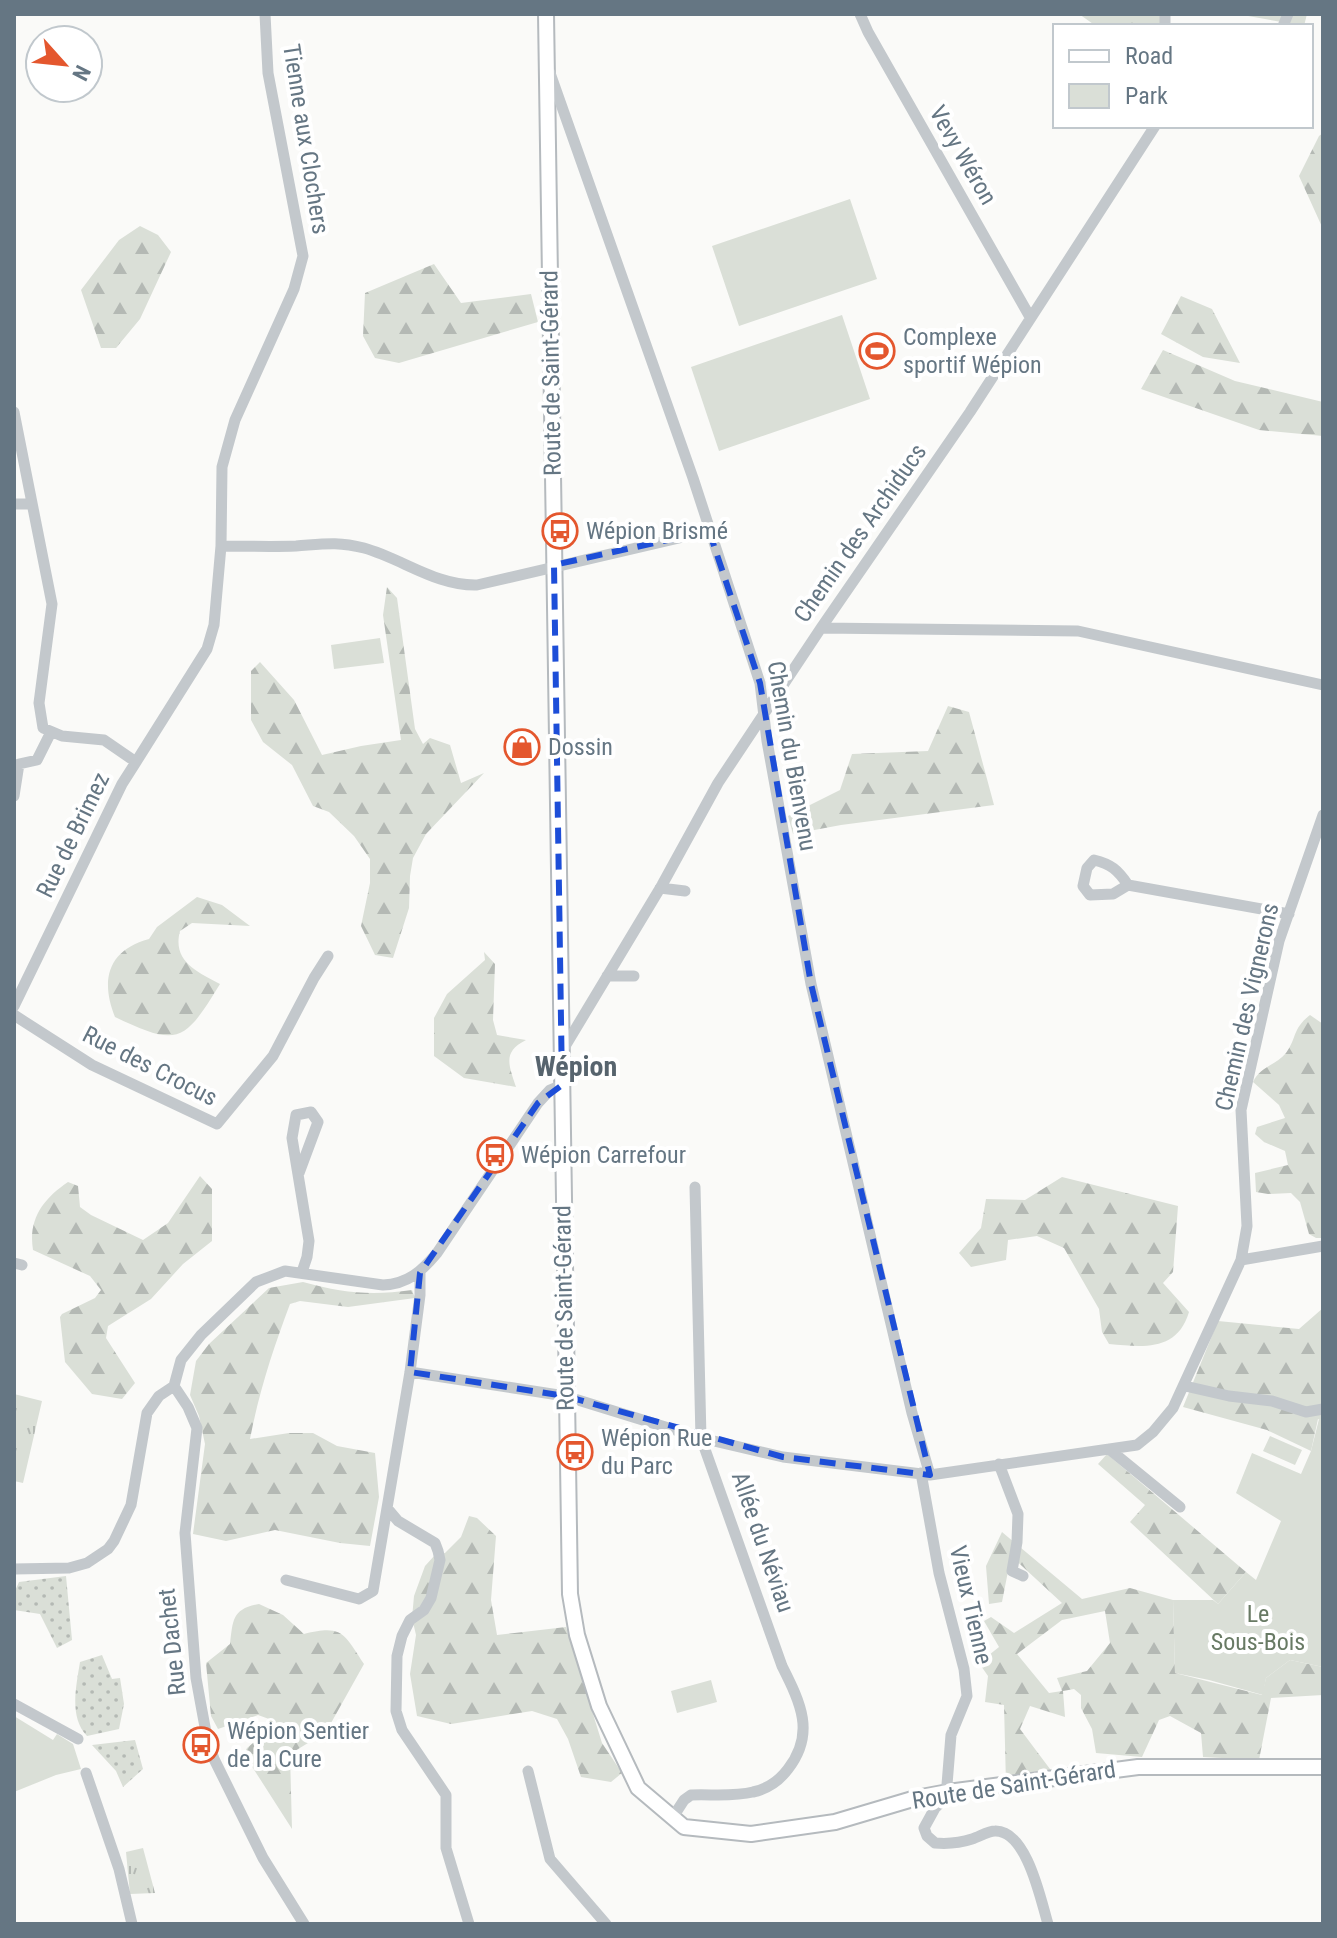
<svg xmlns="http://www.w3.org/2000/svg" width="1337" height="1938" font-family="'Roboto Condensed',sans-serif">
<defs>
<pattern id="grass-tufts" width="24" height="20" patternUnits="userSpaceOnUse" patternTransform="scale(2)"><rect width="24" height="20" fill="#dadfd7"/><path d="M3 7l-1-3M5 7V3M7 7l1-3M15 17l-1-3M17 17v-4M19 17l1-3" fill="none" stroke="#b4b9b4"/></pattern>
<pattern id="forest-firs" width="22" height="20" patternUnits="userSpaceOnUse" patternTransform="scale(2)"><rect width="22" height="20" fill="#dadfd7"/><path d="M5 1l3.5 6h-7zM16 11l3.5 6h-7z" fill="#b4b9b4"/></pattern>
<pattern id="garden-dots" width="8" height="8" patternUnits="userSpaceOnUse" patternTransform="scale(2)"><rect width="8" height="8" fill="#dadfd7"/><path d="M2 2h.1M6 6h.1" fill="none" stroke="#b4b9b4" stroke-width="1.8" stroke-linecap="round"/></pattern>
</defs>
<rect width="100%" height="100%" fill="#fafaf8"/>
<!-- grass -->
<path fill="url(#grass-tufts)" d="M14 1394 42 1401 23 1483 14 1481Z
M143 1848 155 1893 130 1894 126 1852Z"/>
<!-- forest -->
<path fill="url(#forest-firs)" fill-rule="evenodd" d="M1079 14H1163L1164 26H1096Z
M1237 14H1307L1304 26Z
M1323 133V229L1299 176 1319 136Z
M140 226 158 235 171 252 140 319 116 348H101L81 290 119 240Z
M434 264 461 303 531 294 538 322 399 363 375 358 363 336 365 293Z
M1181 296 1212 309 1240 363 1203 357 1161 334Z
M1163 350 1235 381 1323 402V436L1259 430 1141 389Z
M387 587 397 598 415 729 423 744 430 738 450 745 461 783 484 773 426 834 413 858 410 876 409 908 393 958 375 955 361 926 370 883V859L354 836 329 812 313 806 292 765 263 742 251 720V671L260 662 294 700 322 755 361 746 401 740 383 615Z
M948 706 969 712 994 805 841 825 793 834 788 816 840 790 852 754 928 751Z
M197 897 222 905 250 926 192 923 180 931C172 961 197 972 220 984 184 1043 178 1047 115 1017 100 980 108 950 149 939L157 927Z
M484 952 495 964 493 1020 497 1035 526 1040C502 1052 509 1065 516 1087L464 1078 434 1056V1018L447 994 485 960Z
M1310 1015 1323 1024V1238H1316L1309 1234 1300 1202 1291 1193 1268 1194 1256 1192 1255 1173 1288 1165 1285 1151 1264 1142 1255 1134 1257 1127 1285 1118 1279 1105 1253 1082C1260 1067 1276 1065 1286 1053 1297 1038 1292 1029 1310 1015Z
M200 1176 212 1189V1241L183 1264 151 1299 108 1326 106 1338 135 1383 122 1399 92 1394 65 1362 60 1317 62 1314 95 1298 101 1290 90 1276 33 1250C28 1219 43 1199 68 1182L78 1186 80 1207 91 1215 143 1240 168 1223Z
M1062 1177 1178 1206 1173 1272 1163 1283 1189 1312C1177 1352 1143 1347 1109 1344L1102 1332 1099 1309 1064 1248 1037 1236 1008 1240 1006 1260 971 1267 959 1253 981 1228 986 1199 1025 1200Z
M303 1282C343 1293 371 1296 412 1290L415 1298 348 1307 300 1301 290 1304C273 1349 259 1392 250 1439L289 1433H313L337 1446 375 1453 379 1497 370 1546 340 1543 275 1530 226 1541 193 1534 205 1444 199 1416 190 1395 196 1361 209 1344 269 1288Z
M1323 1308V1421L1318 1419 1311 1451 1267 1430 1183 1407 1218 1321 1299 1329Z
M1107 1454 1246 1572 1218 1604 1130 1522 1145 1505 1098 1464Z
M469 1516 477 1518 496 1536 491 1600 497 1635 566 1627 602 1743 622 1773 611 1782 581 1777 568 1739 557 1719 532 1711 451 1724 417 1716 410 1674 416 1635 412 1618 414 1596 425 1566 435 1555 445 1553 461 1537Z
M1002 1532 1082 1599 1130 1588 1173 1600 1175 1673 1262 1695 1266 1678 1290 1660 1323 1667V1695L1271 1698 1259 1760 1203 1757 1201 1733 1170 1716 1159 1720 1142 1757 1096 1753 1092 1729 1081 1708V1695L1074 1689 1063 1691 1065 1717 1030 1706 1020 1729 1056 1777 1006 1784 1004 1705 985 1702 988 1676 979 1663 999 1647 984 1621 991 1617 1014 1633 1062 1603 1011 1556 1002 1602 989 1604 986 1566ZM1105 1611 1110 1643 1087 1671 1057 1678 1062 1691 1049 1693 1017 1654 1062 1620Z
M259 1604 283 1615 304 1634C343 1624 344 1634 364 1664L326 1732 290 1754 292 1829 244 1754 247 1748 271 1728 269 1719 258 1715 218 1729 211 1716 206 1663 230 1644C233 1620 232 1609 259 1604Z"/>
<!-- park -->
<path fill="#dadfd7" d="M850 199 877 279 739 326 712 246Z
M842 315 870 399 719 451 691 367Z
M380 638 384 663 334 669 331 645Z
M1319 1419 1323 1421V1667L1290 1660 1266 1678 1263 1695 1209 1680 1175 1673 1173 1600H1213L1218 1604 1246 1572 1256 1580 1281 1521 1236 1493 1252 1453 1301 1474 1311 1451Z
M1270 1436 1302 1450 1295 1465 1263 1451Z
M711 1680 717 1702 677 1713 671 1691Z
M14 1716 53 1740 57 1734 73 1744 81 1769 56 1775 14 1792Z"/>
<!-- garden -->
<path fill="url(#garden-dots)" d="M66 1576 72 1640 57 1648 40 1614 14 1610V1593L19 1582Z
M102 1655 112 1679 120 1678 124 1704 119 1729 87 1736C69 1717 76 1687 80 1662Z
M135 1740 143 1769 123 1787 116 1771 92 1745Z"/>
<g fill="none" stroke-linecap="round" stroke-linejoin="round">
<defs>
<path id="major" d="M546 14 570 1594 577 1635 599 1706 638 1788 684 1827 751 1834 835 1822 916 1798 948 1792 1138 1767H1323"/>
</defs>
<!-- major casing -->
<use href="#major" stroke="#b5babe" stroke-width="18"/>
<!-- minor -->
<path stroke="#c3c8cc" stroke-width="11" d="M860 14 868 32 1030 317
M1165 14V26
M1283 26 1288 14
M550 73 693 478 760 683 767 741 811 984 912 1413 930 1475
M14 412 52 604 39 703 43 728 62 736 104 740 136 762 122 784 14 1006
M14 504H32
M221 546C246 546 271 547 296 546 323 544 337 541 364 548 403 559 436 586 477 585L709 531
M821 628 1078 631 1323 685
M136 762 207 649 214 625 221 546 222 467 235 420 294 289 303 256 268 73 265 14
M14 796 19 764 37 760 51 732
M1128 885C1118 870 1111 864 1094 860L1087 868 1083 886 1090 895 1113 894 1128 885 1289 914
M660 888 685 891
M607 976H634
M14 1015 92 1065 217 1124 273 1056 314 978 328 956
M561 1053 662 885 718 783 821 628 970 412 1155 126
M299 1173 318 1122 311 1112 296 1115 292 1138 309 1241 307 1257 302 1272
M1241 1260 1323 1246
M14 1263 22 1265
M410 1372 565 1396 701 1438 783 1457 930 1475 1137 1445 1153 1432 1173 1408 1241 1260 1247 1226 1241 1110 1279 941 1323 815
M174 1386 188 1407 197 1428 185 1533 196 1678 207 1738 214 1759 263 1858 304 1924
M1185 1386 1229 1396 1272 1401 1306 1412 1323 1409
M1109 1449 1180 1507
M999 1464 1018 1514 1017 1542 1012 1571 1023 1576
M921 1473 939 1573 964 1669 967 1696 951 1735 946 1797 935 1808 924 1828 927 1836 935 1843C947 1844 960 1843 972 1839 979 1837 988 1831 995 1831 1027 1830 1041 1901 1048 1924
M387 1508 398 1521 435 1543 438 1551 440 1560 431 1598 424 1610 410 1620 402 1636 397 1656 396 1711 402 1730 446 1795V1848L469 1924
M14 1569 69 1568 87 1563 108 1549 114 1541 131 1505 147 1413 159 1396 174 1386 181 1360 201 1335 256 1282 285 1271 383 1285C408 1284 422 1271 437 1253L538 1103 550 1090 562 1085
M286 1580 359 1599 373 1591 410 1372 420 1295V1273
M14 1704 78 1739
M528 1771 550 1859 606 1924
M86 1773 119 1869 132 1924
M673 1817 684 1800 691 1795C710 1794 733 1797 753 1792 767 1789 779 1781 788 1769 816 1733 800 1702 782 1666L701 1438 695 1187"/>
<!-- major -->
<use href="#major" stroke="#fff" stroke-width="14"/>
</g>
<!-- marked area -->
<path fill="none" stroke="#1d4ed8" stroke-width="6" stroke-dasharray="16 10" stroke-linejoin="round" d="M709 531 760 683 811 984 930 1475 783 1457 565 1396 410 1372 420 1273 538 1103 562 1085 554 565Z"/>
<!-- icons -->
<defs>
<symbol id="stadium-ring" viewBox="-11 -11 22 22"><circle r="9.5" fill="#fff" stroke="#e4572e" stroke-width="1.5"/><path d="M0-5a6.5 5 0 1 0 0 10a6.5 5 0 1 0 0-10ZM-3.5-1.8h7v3.6h-7Z" fill="#e4572e"/></symbol>
<symbol id="bus-ring" viewBox="-11 -11 22 22"><circle r="9.5" fill="#fff" stroke="#e4572e" stroke-width="1.5"/><path d="M-5-6H5V4H4V6H2V4H-2V6H-4V4H-5ZM-3.5-4V0h7V-4ZM-3.5 1.2v1.5H-2V1.2ZM2 1.2v1.5H3.5V1.2Z" fill="#e4572e"/></symbol>
<symbol id="shop-ring" viewBox="-11 -11 22 22"><circle r="9.5" fill="#fff" stroke="#e4572e" stroke-width="1.5"/><path d="M-5-2.5h2.3a2.7 3.5 0 0 1 5.4 0H5L5.5 6h-11ZM-1.5-2.5h3a1.5 2.3 0 0 0-3 0Z" fill="#e4572e"/></symbol>
</defs>
<g fill-rule="evenodd">
<use href="#stadium-ring" x="857" y="331" width="40" height="40"/>
<use href="#bus-ring" x="540" y="511" width="40" height="40"/>
<use href="#shop-ring" x="502" y="727" width="40" height="40"/>
<use href="#bus-ring" x="475" y="1135" width="40" height="40"/>
<use href="#bus-ring" x="555" y="1432" width="40" height="40"/>
<use href="#bus-ring" x="181" y="1725" width="40" height="40"/>
</g>
<g text-anchor="middle" stroke-width="8" stroke-linejoin="round" paint-order="stroke">
<!-- street labels -->
<g font-size="24" fill="#657683" stroke="#fff">
<text transform="translate(306 139) rotate(81)" y="8">Tienne aux Clochers</text>
<text transform="translate(963 155) rotate(60)" y="8">Vevy Wéron</text>
<text transform="translate(551 373) rotate(-91)" y="8">Route de Saint-Gérard</text>
<text transform="translate(860 533) rotate(-55)" y="8">Chemin des Archiducs</text>
<text transform="translate(792 756) rotate(80)" y="8">Chemin du Bienvenu</text>
<text transform="translate(73 835) rotate(-64)" y="8">Rue de Brimez</text>
<text transform="translate(1247 1007) rotate(-77)" y="8">Chemin des Vignerons</text>
<text transform="translate(150 1066) rotate(27)" y="8">Rue des Crocus</text>
<text transform="translate(564 1308) rotate(-91)" y="8">Route de Saint-Gérard</text>
<text transform="translate(763 1542) rotate(71)" y="8">Allée du Néviau</text>
<text transform="translate(971 1605) rotate(77)" y="8">Vieux Tienne</text>
<text transform="translate(172 1642) rotate(-96)" y="8">Rue Dachet</text>
<text transform="translate(1014 1785) rotate(-9)" y="8">Route de Saint-Gérard</text>
</g>
<!-- poi labels -->
<g font-size="24" fill="#657683" stroke="#fff" text-anchor="start">
<text x="903" y="345">Complexe<tspan x="903" dy="28">sportif Wépion</tspan></text>
<text x="586" y="539">Wépion Brismé</text>
<text x="548" y="755">Dossin</text>
<text x="521" y="1163">Wépion Carrefour</text>
<text x="601" y="1446">Wépion Rue<tspan x="601" dy="28">du Parc</tspan></text>
<text x="227" y="1739">Wépion Sentier<tspan x="227" dy="28">de la Cure</tspan></text>
</g>
<!-- park labels -->
<g font-size="24" fill="#687a64" stroke="#fff">
<text x="1258" y="1622">Le<tspan x="1258" dy="28">Sous-Bois</tspan></text>
</g>
<!-- quarter labels -->
<g font-size="28" font-weight="bold" fill="#57646e" stroke="#fff">
<text x="576" y="1076">Wépion</text>
</g>
</g>
<!-- border -->
<rect width="1337" height="1938" fill="none" stroke="#657683" stroke-width="32"/>
<!-- legend -->
<rect x="1053" y="24" width="260" height="104" fill="#ffffff" stroke="#c1c8cd" stroke-width="2"/>
<rect x="1069" y="50" width="40" height="12" fill="#ffffff" stroke="#c1c8cd" stroke-width="2"/>
<text x="1125" y="64" font-size="24" fill="#657683">Road</text>
<rect x="1069" y="84" width="40" height="24" fill="#dadfd7" stroke="#c1c8cd" stroke-width="2"/>
<text x="1125" y="104" font-size="24" fill="#657683">Park</text>
<!-- north arrow -->
<g transform="translate(64 64) rotate(117)"><circle r="38" fill="#ffffff" stroke="#c1c8cd" stroke-width="2"/>
<path d="M0-6L14 30L0 20L-14 30Z" fill="#e4572e"/>
<text y="-12" font-size="22" font-weight="bold" text-anchor="middle" fill="#657683">N</text>
</g>
</svg>
